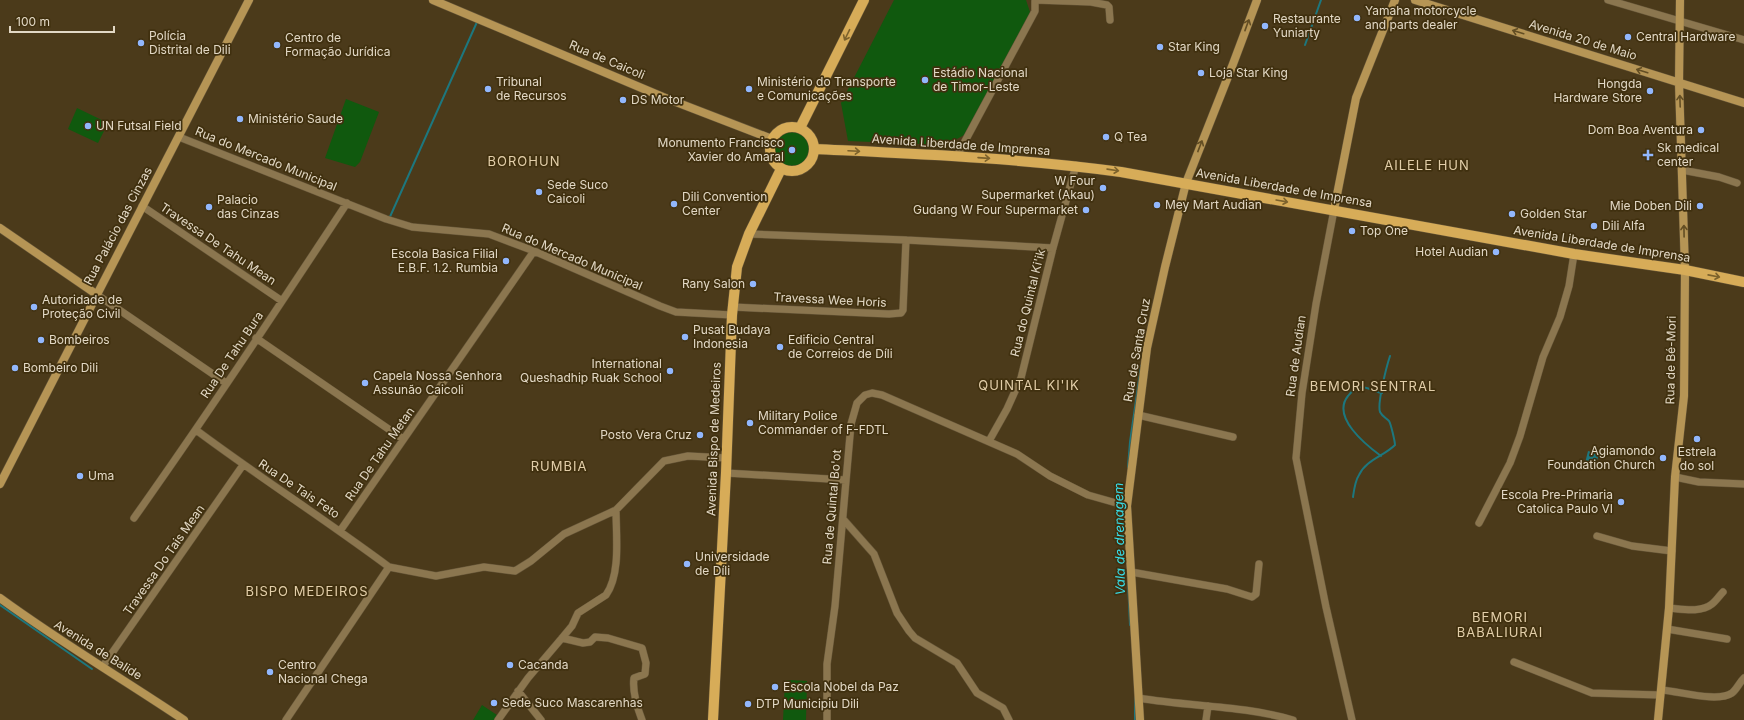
<svg xmlns="http://www.w3.org/2000/svg" width="1744" height="720" font-family="Inter,sans-serif">
<rect width="100%" height="100%" fill="#4b3a1a"/>
<!-- green -->
<path fill="#10590e" d="M894 0H1026L1031 15 966 134 946 145 848 141 841 103Z
M346 99 379 112 360 162 355 167 325 158Z
M77 108 108 123 98 143 68 129Z
M775 150a18 18 0 1 1 36 0a18 18 0 1 1-36 0Z
M789 680 807 681 806 720H783L785 681Z
M482 705 497 715 494 720H473Z"/>
<!-- water -->
<path fill="#1d777e" d="M1588 451 1599 454 1594 470 1584 467Z"/>
<g fill="none" stroke-linecap="round" stroke-linejoin="round">
<!-- stream -->
<path stroke="#1d777e" stroke-width="2" d="M1305 45 1321 0
M389 219 477 22
M1381 456C1366 445 1331 417 1348 396 1351 392 1356 388 1361 387 1367 387 1376 392 1382 393
M1128 467 1130 442 1141 366
M1353 497C1354 490 1355 481 1359 475 1366 460 1384 456 1395 445 1395 442 1391 424 1389 421 1386 418 1382 416 1380 412 1377 403 1387 365 1390 356
M1128 581 1130 625
M0 605 92 669
M1135 697V720"/>
<defs>
<path id="street" d="M1035 0 1091 2 1107 5 1109 7 1110 20
M1608 0 1744 40
M179 137 386 219 412 227 489 234 534 251 660 306 676 312 732 315
M957 156 1035 11V0
M1682 170 1719 177 1737 183
M142 206 282 301
M1334 210 1316 304 1302 393 1296 458 1326 607 1352 720
M749 234 906 240 1053 248
M96 294 226 383
M733 307 889 314 901 313 903 310 906 240
M256 338 403 439
M1138 415 1233 437
M196 430C259 477 326 520 389 567
M989 441 1007 409 1021 378 1053 248 1076 165
M726 473 846 480
M1675 477 1699 482 1744 484
M134 518C207 415 277 309 347 203
M843 519 874 554 897 613 909 631 915 638 957 663 977 693 1003 708 1009 720
M1479 523 1510 463 1520 436 1543 357 1560 317 1569 286 1574 254
M340 531 534 251
M1597 536 1632 546 1672 551
M1131 572 1227 589 1252 597 1256 594 1259 564
M1669 608C1682 609 1701 613 1712 604 1716 601 1720 595 1723 592
M1667 629 1727 639
M562 638 583 643 590 642 595 637 608 638 642 648 646 663 645 674 634 678C632 692 637 707 642 720
M1514 662 1592 693 1660 695
M103 666 243 465
M1661 690C1679 691 1717 703 1732 693 1737 689 1739 683 1744 678
M518 691 541 720
M1139 698C1190 707 1242 705 1293 720
M286 720 389 567 436 576 484 567 515 571 531 561 564 534 616 510 664 461 688 456 727 458
M498 720 528 678 562 638 572 626 578 613 606 595C621 574 616 535 616 510
M827 720V664L835 606 851 424 857 403 865 395 872 393 882 395 1017 454 1050 476 1088 495 1127 506
M1206 720 1208 706"/>
<path id="secondary" d="M433 0 663 97 772 139
M1415 0 1744 103
M1334 210 1356 98 1395 0
M0 228 96 294
M0 484C82 322 166 162 249 0
M0 598C60 642 123 679 184 720
M1140 720 1127 506 1147 348 1165 267 1186 183 1233 64 1257 0
M1658 720 1669 608 1675 477 1684 396 1685 270 1679 83 1680 0"/>
<path id="primary" d="M770 149a22 22 0 1 1 44 0a22 22 0 1 1-44 0Z
M800 128 864 0
M815 149C917 154 1019 158 1121 172L1574 254 1685 270 1744 282
M713 720 726 473 732 315 737 267 749 234 781 169"/>
</defs>
<!-- street casing -->
<use href="#street" stroke="#665639" stroke-width="8"/>
<!-- secondary casing -->
<use href="#secondary" stroke="#665639" stroke-width="9"/>
<!-- primary casing -->
<use href="#primary" stroke="#665639" stroke-width="11"/>
<!-- street -->
<use href="#street" stroke="#8b764f" stroke-width="7"/>
<!-- secondary -->
<use href="#secondary" stroke="#b69555" stroke-width="8"/>
<!-- primary -->
<use href="#primary" stroke="#d7ac58" stroke-width="10"/>
</g>
<!-- one-way arrows -->
<defs><path id="oneway-shaft" d="M-6 0H5M1.5-3L5.5 0L1.5 3" fill="none" stroke-width="1.6" stroke-linecap="round" stroke-linejoin="round"/></defs>
<g stroke="#634e24">
<use href="#oneway-shaft" transform="translate(1247 25) rotate(-70)"/>
<use href="#oneway-shaft" transform="translate(1518 32) rotate(-163)"/>
<use href="#oneway-shaft" transform="translate(1642 71) rotate(-163)"/>
<use href="#oneway-shaft" transform="translate(1680 101) rotate(-92)"/>
<use href="#oneway-shaft" transform="translate(1200 146) rotate(-69)"/>
<use href="#oneway-shaft" transform="translate(1684 231) rotate(-91)"/>
</g>
<g stroke="#7c622c">
<use href="#oneway-shaft" transform="translate(847 35) rotate(116)"/>
<use href="#oneway-shaft" transform="translate(854 151) rotate(3)"/>
<use href="#oneway-shaft" transform="translate(984 158) rotate(4)"/>
<use href="#oneway-shaft" transform="translate(1113 170) rotate(8)"/>
<use href="#oneway-shaft" transform="translate(1282 201) rotate(10)"/>
<use href="#oneway-shaft" transform="translate(1714 276) rotate(11)"/>
</g>
<!-- markers -->
<g fill="#92b7fd" stroke="#40300f" stroke-width="1.5">
<circle cx="1357" cy="18" r="4"/>
<circle cx="1265" cy="26" r="4"/>
<circle cx="1628" cy="37" r="4"/>
<circle cx="141" cy="43" r="4"/>
<circle cx="277" cy="45" r="4"/>
<circle cx="1160" cy="47" r="4"/>
<circle cx="1201" cy="73" r="4"/>
<circle cx="925" cy="80" r="4"/>
<circle cx="488" cy="89" r="4"/>
<circle cx="749" cy="89" r="4"/>
<circle cx="1650" cy="91" r="4"/>
<circle cx="623" cy="100" r="4"/>
<circle cx="240" cy="119" r="4"/>
<circle cx="88" cy="126" r="4"/>
<circle cx="1701" cy="130" r="4"/>
<circle cx="1106" cy="137" r="4"/>
<circle cx="792" cy="150" r="4"/>
<path d="M1646 149h4v4h4v4h-4v4h-4v-4h-4v-4h4z"/>
<circle cx="1103" cy="188" r="4"/>
<circle cx="539" cy="192" r="4"/>
<circle cx="674" cy="204" r="4"/>
<circle cx="1157" cy="205" r="4"/>
<circle cx="1700" cy="206" r="4"/>
<circle cx="209" cy="207" r="4"/>
<circle cx="1086" cy="210" r="4"/>
<circle cx="1512" cy="214" r="4"/>
<circle cx="1594" cy="226" r="4"/>
<circle cx="1352" cy="231" r="4"/>
<circle cx="1496" cy="252" r="4"/>
<circle cx="506" cy="261" r="4"/>
<circle cx="753" cy="284" r="4"/>
<circle cx="34" cy="307" r="4"/>
<circle cx="685" cy="337" r="4"/>
<circle cx="41" cy="340" r="4"/>
<circle cx="780" cy="347" r="4"/>
<circle cx="15" cy="368" r="4"/>
<circle cx="670" cy="371" r="4"/>
<circle cx="365" cy="383" r="4"/>
<circle cx="750" cy="423" r="4"/>
<circle cx="700" cy="435" r="4"/>
<circle cx="1697" cy="439" r="4"/>
<circle cx="1663" cy="458" r="4"/>
<circle cx="80" cy="476" r="4"/>
<circle cx="1621" cy="502" r="4"/>
<circle cx="687" cy="564" r="4"/>
<circle cx="510" cy="665" r="4"/>
<circle cx="270" cy="672" r="4"/>
<circle cx="775" cy="687" r="4"/>
<circle cx="494" cy="703" r="4"/>
<circle cx="748" cy="704" r="4"/>
</g>
<g text-anchor="middle" stroke-width="3.5" stroke-linejoin="round" paint-order="stroke">
<!-- poi labels -->
<g font-size="12" fill="#e2d8c5" stroke="#40300f" text-anchor="start">
<text x="1365" y="15">Yamaha motorcycle<tspan x="1365" dy="14">and parts dealer</tspan></text>
<text x="1273" y="23">Restaurante<tspan x="1273" dy="14">Yuniarty</tspan></text>
<text x="149" y="40">Polícia<tspan x="149" dy="14">Distrital de Dili</tspan></text>
<text x="1636" y="41">Central Hardware</text>
<text x="285" y="42">Centro de<tspan x="285" dy="14">Formação Jurídica</tspan></text>
<text x="1168" y="51">Star King</text>
<text x="933" y="77">Estádio Nacional<tspan x="933" dy="14">de Timor-Leste</tspan></text>
<text x="1209" y="77">Loja Star King</text>
<text x="496" y="86">Tribunal<tspan x="496" dy="14">de Recursos</tspan></text>
<text x="757" y="86">Ministério do Transporte<tspan x="757" dy="14">e Comunicações</tspan></text>
<text x="1642" y="88" text-anchor="end">Hongda<tspan x="1642" dy="14">Hardware Store</tspan></text>
<text x="631" y="104">DS Motor</text>
<text x="248" y="123">Ministério Saude</text>
<text x="96" y="130">UN Futsal Field</text>
<text x="1693" y="134" text-anchor="end">Dom Boa Aventura</text>
<text x="1114" y="141">Q Tea</text>
<text x="784" y="147" text-anchor="end">Monumento Francisco<tspan x="784" dy="14">Xavier do Amaral</tspan></text>
<text x="1657" y="152">Sk medical<tspan x="1657" dy="14">center</tspan></text>
<text x="1095" y="185" text-anchor="end">W Four<tspan x="1095" dy="14">Supermarket (Akau)</tspan></text>
<text x="547" y="189">Sede Suco<tspan x="547" dy="14">Caicoli</tspan></text>
<text x="682" y="201">Dili Convention<tspan x="682" dy="14">Center</tspan></text>
<text x="217" y="204">Palacio<tspan x="217" dy="14">das Cinzas</tspan></text>
<text x="1165" y="209">Mey Mart Audian</text>
<text x="1692" y="210" text-anchor="end">Mie Doben Dili</text>
<text x="1078" y="214" text-anchor="end">Gudang W Four Supermarket</text>
<text x="1520" y="218">Golden Star</text>
<text x="1602" y="230">Dili Alfa</text>
<text x="1360" y="235">Top One</text>
<text x="1488" y="256" text-anchor="end">Hotel Audian</text>
<text x="498" y="258" text-anchor="end">Escola Basica Filial<tspan x="498" dy="14">E.B.F. 1.2. Rumbia</tspan></text>
<text x="745" y="288" text-anchor="end">Rany Salon</text>
<text x="42" y="304">Autoridade de<tspan x="42" dy="14">Proteção Civil</tspan></text>
<text x="693" y="334">Pusat Budaya<tspan x="693" dy="14">Indonesia</tspan></text>
<text x="49" y="344">Bombeiros</text>
<text x="788" y="344">Edificio Central<tspan x="788" dy="14">de Correios de Díli</tspan></text>
<text x="662" y="368" text-anchor="end">International<tspan x="662" dy="14">Queshadhip Ruak School</tspan></text>
<text x="23" y="372">Bombeiro Dili</text>
<text x="373" y="380">Capela Nossa Senhora<tspan x="373" dy="14">Assunão Caicoli</tspan></text>
<text x="758" y="420">Military Police<tspan x="758" dy="14">Commander of F-FDTL</tspan></text>
<text x="692" y="439" text-anchor="end">Posto Vera Cruz</text>
<text x="1655" y="455" text-anchor="end">Agiamondo<tspan x="1655" dy="14">Foundation Church</tspan></text>
<text x="1697" y="456" text-anchor="middle">Estrela<tspan x="1697" dy="14">do sol</tspan></text>
<text x="88" y="480">Uma</text>
<text x="1613" y="499" text-anchor="end">Escola Pre-Primaria<tspan x="1613" dy="14">Catolica Paulo VI</tspan></text>
<text x="695" y="561">Universidade<tspan x="695" dy="14">de Díli</tspan></text>
<text x="278" y="669">Centro<tspan x="278" dy="14">Nacional Chega</tspan></text>
<text x="518" y="669">Cacanda</text>
<text x="783" y="691">Escola Nobel da Paz</text>
<text x="502" y="707">Sede Suco Mascarenhas</text>
<text x="756" y="708">DTP Municipiu Dili</text>
</g>
<!-- street labels -->
<g font-size="12" fill="#e2d8c5" stroke="#40300f">
<text transform="translate(1583 40) rotate(17)" y="4">Avenida 20 de Maio</text>
<text transform="translate(607 60) rotate(23)" y="4">Rua de Caicoli</text>
<text transform="translate(961 145) rotate(4)" y="4">Avenida Liberdade de Imprensa</text>
<text transform="translate(266 159) rotate(22)" y="4">Rua do Mercado Municipal</text>
<text transform="translate(1284 188) rotate(10)" y="4">Avenida Liberdade de Imprensa</text>
<text transform="translate(118 226) rotate(-62)" y="4">Rua Palácio das Cinzas</text>
<text transform="translate(218 244) rotate(34)" y="4">Travessa De Tahu Mean</text>
<text transform="translate(1602 244) rotate(9)" y="4">Avenida Liberdade de Imprensa</text>
<text transform="translate(572 257) rotate(23)" y="4">Rua do Mercado Municipal</text>
<text transform="translate(830 300) rotate(3)" y="4">Travessa Wee Horis</text>
<text transform="translate(1028 303) rotate(-76)" y="4">Rua do Quintal Ki'ik</text>
<text transform="translate(1137 350) rotate(-80)" y="4">Rua de Santa Cruz</text>
<text transform="translate(232 355) rotate(-56)" y="4">Rua De Tahu Bura</text>
<text transform="translate(1296 356) rotate(-82)" y="4">Rua de Audian</text>
<text transform="translate(1671 360) rotate(-89)" y="4">Rua de Bé-Mori</text>
<text transform="translate(714 439) rotate(-88)" y="4">Avenida Bispo de Medeiros</text>
<text transform="translate(380 454) rotate(-55)" y="4">Rua De Tahu Metan</text>
<text transform="translate(299 489) rotate(34)" y="4">Rua De Tais Feto</text>
<text transform="translate(832 507) rotate(-85)" y="4">Rua de Quintal Bo'ot</text>
<text transform="translate(164 560) rotate(-55)" y="4">Travessa Do Tais Mean</text>
<text transform="translate(98 650) rotate(32)" y="4">Avenida de Balide</text>
</g>
<!-- neighbourhood labels -->
<g font-size="13" letter-spacing="1" fill="#e2cea9" stroke="#40300f">
<text x="524" y="166">BOROHUN</text>
<text x="1427" y="170">AILELE HUN</text>
<text x="1029" y="390">QUINTAL KI'IK</text>
<text x="1373" y="391">BEMORI SENTRAL</text>
<text x="559" y="471">RUMBIA</text>
<text x="307" y="596">BISPO MEDEIROS</text>
<text x="1500" y="622">BEMORI<tspan x="1500" dy="15">BABALIURAI</tspan></text>
</g>
<!-- water labels -->
<g font-size="13" font-style="italic" fill="#36e0ec" stroke="#40300f">
<text transform="translate(1119 539) rotate(-91)" y="5">Vala de drenagem</text>
</g>
</g>
<!-- scale -->
<path d="M10 26v6h104v-6" fill="none" stroke="#e2d8c5" stroke-width="2"/>
<text x="16" y="26" font-size="12" fill="#e2d8c5" stroke="#40300f" stroke-width="3" paint-order="stroke">100 m</text>
</svg>
